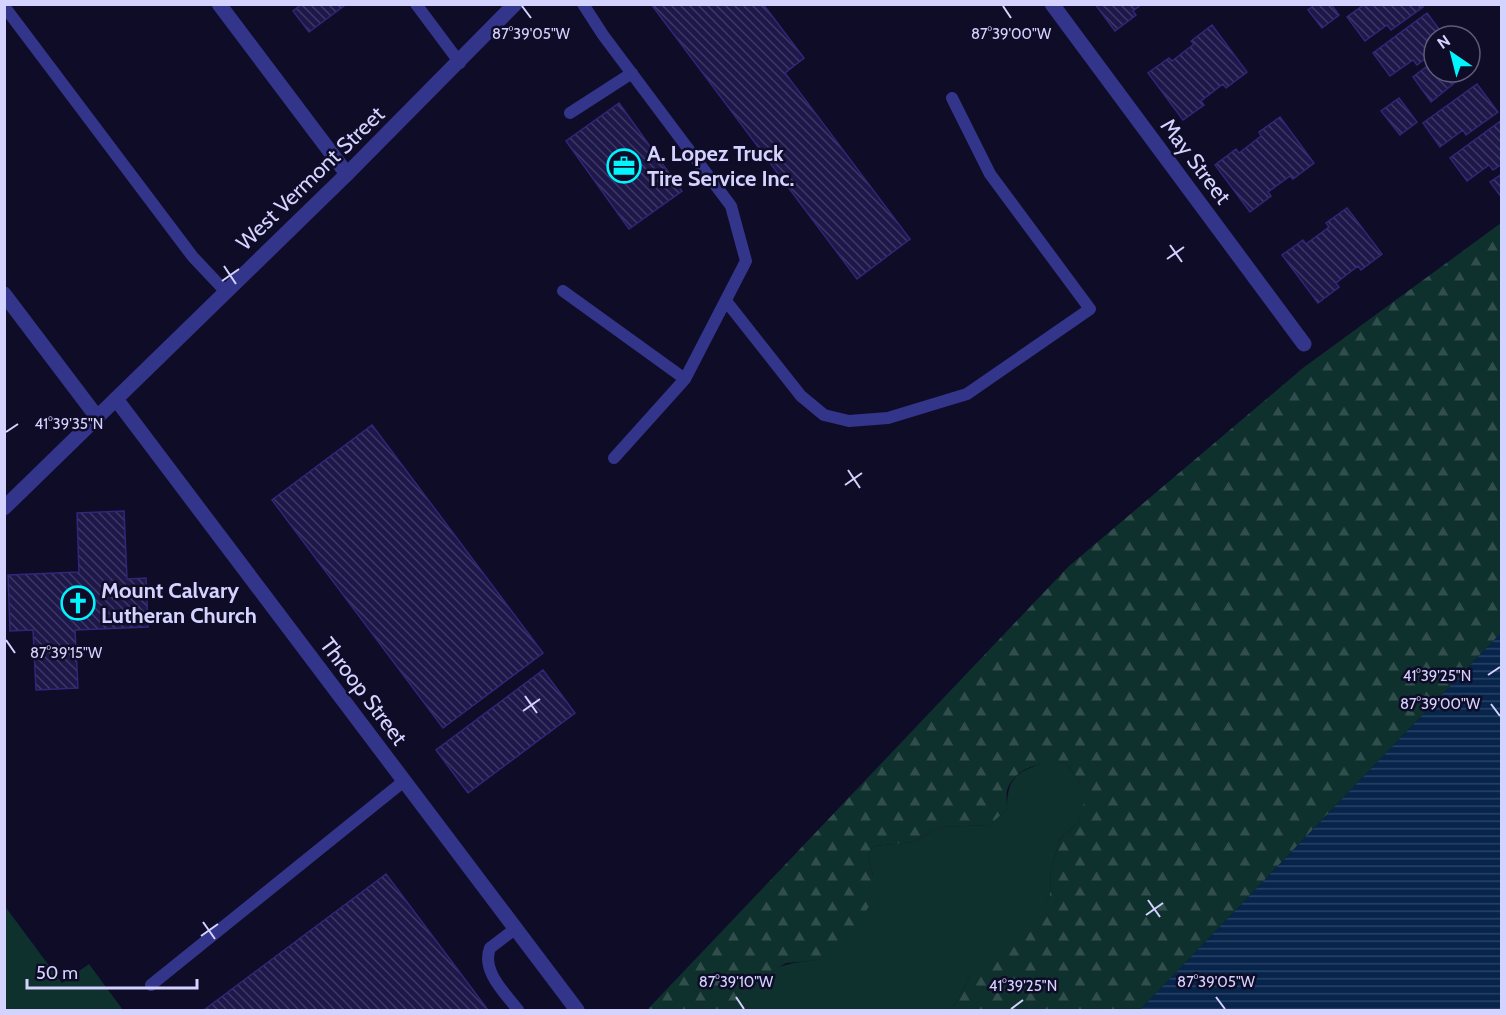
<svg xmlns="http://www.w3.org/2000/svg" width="1506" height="1015" font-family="Cabin,sans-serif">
<defs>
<pattern id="forest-firs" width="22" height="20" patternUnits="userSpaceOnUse" patternTransform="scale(1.5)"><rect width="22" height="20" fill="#0f312e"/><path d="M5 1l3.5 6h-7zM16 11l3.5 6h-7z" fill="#314e4d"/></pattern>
<pattern id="water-rules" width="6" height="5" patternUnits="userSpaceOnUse" patternTransform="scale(1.5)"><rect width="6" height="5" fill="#07244b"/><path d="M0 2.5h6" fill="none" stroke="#2a4366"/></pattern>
<pattern id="building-back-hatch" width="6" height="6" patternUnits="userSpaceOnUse" patternTransform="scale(1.5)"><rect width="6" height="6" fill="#1e1749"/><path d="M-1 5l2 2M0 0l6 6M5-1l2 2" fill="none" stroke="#3e3864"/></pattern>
</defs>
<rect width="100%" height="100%" fill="#0f0c27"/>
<!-- green -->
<path fill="#0f312e" d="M1050 761 1066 763 1080 783 1086 799 1079 822 1060 839 1051 869 1050 894 1043 913 969 977 956 1003 948 1010H742C766 969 772 964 819 960L873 876 868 854 874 846 913 842 940 827 990 825 1007 809C1007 774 1019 771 1050 761Z
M4 905 62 983 89 964 123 1010H5Z"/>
<!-- forest -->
<path fill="url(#forest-firs)" d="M1501 223V633L1140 1010H948L956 1003 969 977 1001 944 1043 912 1050 894 1051 869 1060 839 1079 822 1085 799 1080 783 1066 763C1045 761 1015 766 1007 790 1006 795 1007 804 1007 809L990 825 940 827 913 842 874 846 868 854 873 876V901L844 941 819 960 786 963 764 976 742 1010H647L1068 567 1303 368Z"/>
<!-- water -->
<path fill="url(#water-rules)" d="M1501 633V1010H1140Z"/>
<!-- building -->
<path fill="url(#building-back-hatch)" stroke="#312678" stroke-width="1.5" d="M302 4H342L344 6 309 32 293 11Z
M651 4H763L804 58 785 73 910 239 857 279Z
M1095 4H1142L1133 11 1136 15 1115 31Z
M1316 4H1331L1339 15 1322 28 1308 10Z
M1365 4H1421L1423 7 1391 30 1387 25 1365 41 1347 17Z
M1427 13 1444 36H1434V52L1417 65 1413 60 1390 76 1373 53Z
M1212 25 1247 72 1226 88 1223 84 1201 101 1204 105 1183 120 1148 73 1169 58 1172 61 1194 44 1191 41Z
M1434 61V72H1468L1431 102 1413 77Z
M1477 84 1498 112 1466 135 1463 130 1440 147 1423 123Z
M1399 98 1417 122 1400 135 1381 111Z
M619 103 682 191 629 229 566 141Z
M1280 117 1314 163 1293 179 1290 176 1268 192 1271 196 1250 212 1215 165 1236 149 1239 153 1261 136 1259 132Z
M1502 120V164L1493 170 1489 165 1467 181 1450 158Z
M1502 174V198L1490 182Z
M1347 208 1382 254 1361 270 1358 266 1336 283 1339 287 1318 303 1282 255 1303 240 1306 244 1329 227 1326 223Z
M372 425 543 653 443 728 272 500Z
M124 511 127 579 146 578 148 627 75 630 78 688 36 690 33 630 10 631 8 575 79 572 77 513Z
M543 670 575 713 468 793 436 750Z
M386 874 488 1010H204Z"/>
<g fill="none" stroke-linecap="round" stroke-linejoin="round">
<!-- service -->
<path stroke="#33358a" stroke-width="12" d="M416 4 460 63
M583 4 603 35 731 206 746 261 685 379 614 458
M4 6 193 257 226 292
M570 113 632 73
M563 291 685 379
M726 301 801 396 824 415 849 421 888 418 967 394 1090 309 990 174 952 98
M515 929 490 948C481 971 505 993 518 1010
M151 985 404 781"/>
<!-- minor -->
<path stroke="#33358a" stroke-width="15" d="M219 4 347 174
M1052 4 1304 344
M4 294 97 417
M116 399 577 1010"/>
<!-- tertiary -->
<path stroke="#33358a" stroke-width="15" d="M4 508 347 174 515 4"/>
</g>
<!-- ticks -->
<path fill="none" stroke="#d4d2ff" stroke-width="2" d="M522 6 531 18M1003 6 1011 18M1170 245 1182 262M1167 259 1184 247M224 266 236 284M222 281 239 269M6 432 18 424M848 470 860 488M845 485 862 473M6 640 15 653M1488 675 1500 667M525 696 537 713M1491 704 1500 716M523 711 540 699M1148 900 1160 917M1146 915 1163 903M203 922 215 939M201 936 218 924M736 997 744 1009M1216 997 1225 1009M1011 1009 1023 1000"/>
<!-- icons -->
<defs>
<symbol id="office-ring" viewBox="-11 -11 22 22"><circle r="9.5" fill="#0f0c27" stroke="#00f5fd" stroke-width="1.5"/><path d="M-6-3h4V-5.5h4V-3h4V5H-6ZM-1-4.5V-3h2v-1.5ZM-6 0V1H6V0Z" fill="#00f5fd"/></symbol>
<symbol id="church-ring" viewBox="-11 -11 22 22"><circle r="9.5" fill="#0f0c27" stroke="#00f5fd" stroke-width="1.5"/><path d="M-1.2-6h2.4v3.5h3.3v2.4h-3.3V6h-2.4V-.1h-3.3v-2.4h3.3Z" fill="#00f5fd"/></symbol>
</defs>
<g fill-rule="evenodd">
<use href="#office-ring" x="605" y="147" width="38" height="38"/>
<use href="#church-ring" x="59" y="584" width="38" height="38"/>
</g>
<g text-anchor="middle" stroke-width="5" stroke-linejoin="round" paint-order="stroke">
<!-- poi labels -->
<g font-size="22" font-weight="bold" fill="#d4d2ff" stroke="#0f0c27" text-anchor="start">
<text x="647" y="161">A. Lopez Truck<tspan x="647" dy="25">Tire Service Inc.</tspan></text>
<text x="101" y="598">Mount Calvary<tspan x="101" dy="25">Lutheran Church</tspan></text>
</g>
<!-- street labels -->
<g font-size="22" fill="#d4d2ff" stroke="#0f0c27">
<text transform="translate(1196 161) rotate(53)" y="8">May Street</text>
<text transform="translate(310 178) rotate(-44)" y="8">West Vermont Street</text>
<text transform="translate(364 691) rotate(53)" y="8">Throop Street</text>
</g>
</g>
<g font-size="15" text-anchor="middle" fill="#d4d2ff" stroke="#0f0c27" stroke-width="5" stroke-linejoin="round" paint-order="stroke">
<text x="1011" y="39">87°39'00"W</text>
<text x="531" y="39">87°39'05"W</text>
<text x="69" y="429">41°39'35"N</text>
<text x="66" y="658">87°39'15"W</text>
<text x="1437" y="681">41°39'25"N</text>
<text x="1440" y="709">87°39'00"W</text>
<text x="736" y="987">87°39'10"W</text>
<text x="1216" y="987">87°39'05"W</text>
<text x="1023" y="991">41°39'25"N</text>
</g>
<!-- border -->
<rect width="1506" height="1015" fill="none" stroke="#d4d2ff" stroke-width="12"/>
<!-- north arrow -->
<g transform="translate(1452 54) rotate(325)"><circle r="28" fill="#0f0c27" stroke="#5e5b7d" stroke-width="1.5"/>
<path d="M0-4.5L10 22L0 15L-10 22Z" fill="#00f5fd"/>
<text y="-9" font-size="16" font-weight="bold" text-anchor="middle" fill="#d4d2ff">N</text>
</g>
<!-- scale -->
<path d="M27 979v9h170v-9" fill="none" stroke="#d4d2ff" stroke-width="3"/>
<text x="36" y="979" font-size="18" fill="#d4d2ff" stroke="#0f0c27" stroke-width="4.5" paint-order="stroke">50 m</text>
</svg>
